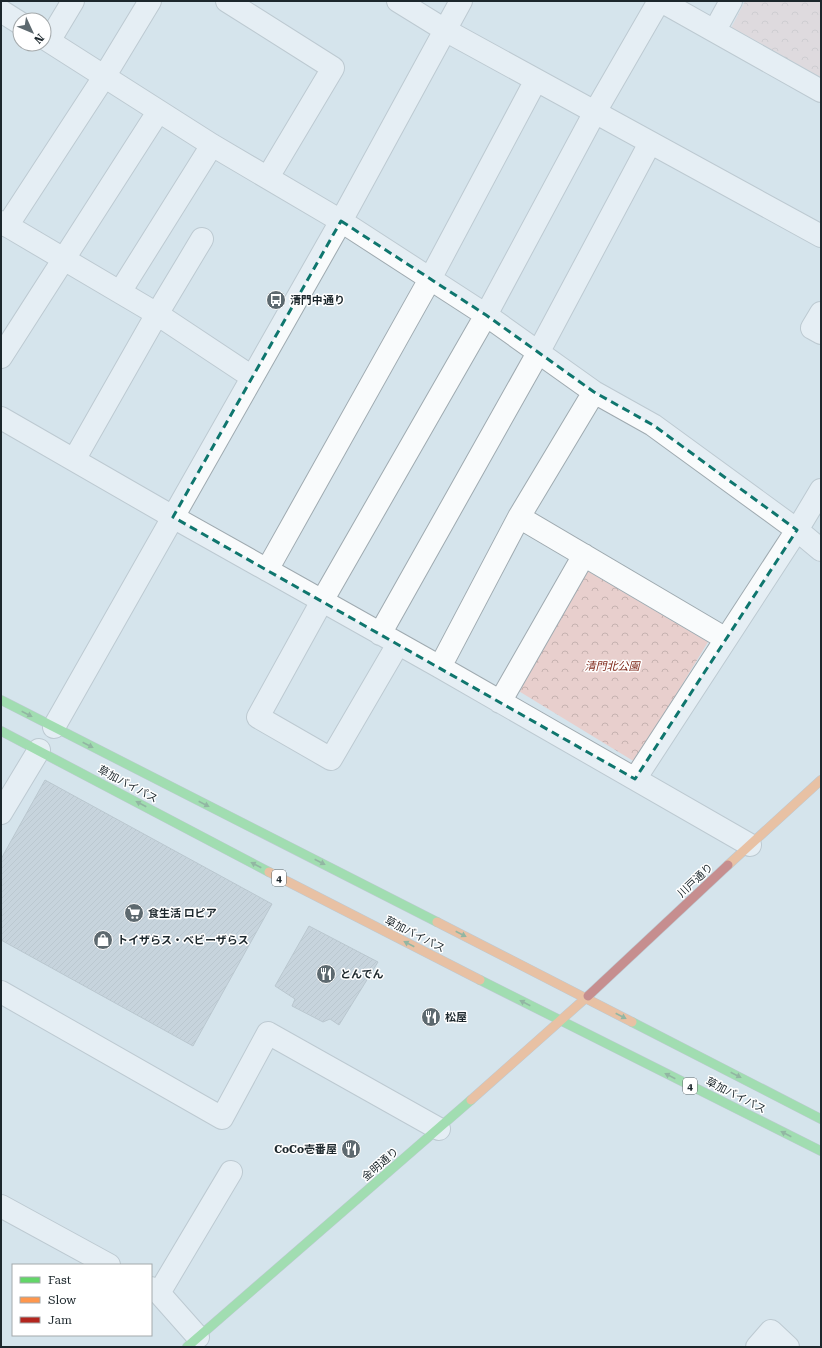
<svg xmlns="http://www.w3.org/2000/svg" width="822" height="1348" font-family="'Roboto Serif','Noto Sans JP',serif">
<defs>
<pattern id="park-crowns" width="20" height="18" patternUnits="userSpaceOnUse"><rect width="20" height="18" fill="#e8cfcd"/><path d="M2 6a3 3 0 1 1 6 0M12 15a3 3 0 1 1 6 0" fill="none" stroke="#c6b2b0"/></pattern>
<pattern id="building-hatch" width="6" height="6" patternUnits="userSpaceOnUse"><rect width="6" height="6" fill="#b6c2c9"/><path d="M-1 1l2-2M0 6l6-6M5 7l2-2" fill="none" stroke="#9ca7ad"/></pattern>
</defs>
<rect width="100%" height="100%" fill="#d5e4ec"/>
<!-- park -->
<path fill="url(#park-crowns)" d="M745 1H821V79L731 28Z
M586 570 708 642 635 762 517 690Z"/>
<!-- building -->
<path fill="url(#building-hatch)" stroke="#98a4ab" d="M45 780 272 904 193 1046 1 940V859Z
M309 926 378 962 339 1025 330 1019 323 1022 292 1006 295 999 275 986Z"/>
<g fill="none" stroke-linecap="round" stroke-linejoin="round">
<defs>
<path id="street" d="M227 1 333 68 268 177
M398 1 445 30 821 236
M661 1 821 91
M1 11 20 23
M715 30 731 1
M44 38 212 145 341 221 486 315 594 392 653 425 797 530 821 550
M49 41 73 1
M1 222 157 314 252 377
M7 226 104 77 150 1
M120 292 212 145
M821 313 812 328 821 333
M1 357 158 112
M1 418 173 517 440 667 750 845
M74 460 157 314 202 239
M519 517 726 639
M267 570 430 279 536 80
M380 634 538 353 650 143
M398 644 331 759 258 717 322 601 486 315 595 112 659 1
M440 667 519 517 594 392
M500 702 584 555
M54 727 341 221 461 1
M635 779 797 530 821 490
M1 813 39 750
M1 992 222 1118 268 1033 439 1129
M1 1206 109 1265
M151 1288 159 1293 198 1337
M159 1293 231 1172
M757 1347 771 1331 788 1347"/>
<path id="fast" d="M1 700 437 922
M1 731 269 872
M480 980 821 1151
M632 1022 821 1119
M187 1347 471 1100"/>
<path id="slow" d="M728 865 821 780
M269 872 480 980
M437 922 632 1022
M471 1100 588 996"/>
<path id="jam" d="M588 996 728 865"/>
</defs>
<!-- street casing -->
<use href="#street" stroke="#9faab0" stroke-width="24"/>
<!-- fast casing -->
<use href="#fast" stroke="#9faab0" stroke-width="10"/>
<!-- slow casing -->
<use href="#slow" stroke="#9faab0" stroke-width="10"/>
<!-- jam casing -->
<use href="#jam" stroke="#9faab0" stroke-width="10"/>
<!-- street -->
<use href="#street" stroke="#f9fbfc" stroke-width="22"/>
<!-- fast -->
<use href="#fast" stroke="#63d668" stroke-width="9"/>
<!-- slow -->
<use href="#slow" stroke="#ff974d" stroke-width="9"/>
<!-- jam -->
<use href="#jam" stroke="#b3261e" stroke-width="9"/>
</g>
<!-- one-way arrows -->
<defs><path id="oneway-solid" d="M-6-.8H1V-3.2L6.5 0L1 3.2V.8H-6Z"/></defs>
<g fill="#407e4a">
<use href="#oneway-solid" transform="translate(27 714) rotate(27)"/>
<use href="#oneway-solid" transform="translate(88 745) rotate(27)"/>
<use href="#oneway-solid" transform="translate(141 804) rotate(-152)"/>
<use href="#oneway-solid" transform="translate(204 804) rotate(27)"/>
<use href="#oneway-solid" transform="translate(320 862) rotate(27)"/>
<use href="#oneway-solid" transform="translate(256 865) rotate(-152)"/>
<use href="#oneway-solid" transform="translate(461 934) rotate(27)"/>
<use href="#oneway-solid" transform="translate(409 944) rotate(-153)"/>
<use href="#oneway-solid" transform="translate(525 1003) rotate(-153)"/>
<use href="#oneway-solid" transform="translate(621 1016) rotate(27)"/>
<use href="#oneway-solid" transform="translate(736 1075) rotate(27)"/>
<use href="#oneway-solid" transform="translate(670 1076) rotate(-153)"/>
<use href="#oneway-solid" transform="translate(786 1134) rotate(-153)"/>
</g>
<!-- marked area -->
<path d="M0 0H822V1348H0ZM341 221 486 315 594 392 653 425 797 530 635 779 173 517Z" fill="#d5e4ec" fill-opacity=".55" fill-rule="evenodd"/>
<path fill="none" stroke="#0f766e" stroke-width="3" stroke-dasharray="8 5" stroke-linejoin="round" d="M341 221 486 315 594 392 653 425 797 530 635 779 173 517Z"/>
<!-- icons -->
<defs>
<symbol id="bus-disc" viewBox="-11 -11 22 22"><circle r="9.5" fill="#5d696f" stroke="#fff"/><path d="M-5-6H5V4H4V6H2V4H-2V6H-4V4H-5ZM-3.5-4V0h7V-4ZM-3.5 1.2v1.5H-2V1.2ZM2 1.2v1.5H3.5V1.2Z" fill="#fff"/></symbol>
<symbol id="supermarket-disc" viewBox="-11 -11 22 22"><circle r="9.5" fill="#5d696f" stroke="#fff"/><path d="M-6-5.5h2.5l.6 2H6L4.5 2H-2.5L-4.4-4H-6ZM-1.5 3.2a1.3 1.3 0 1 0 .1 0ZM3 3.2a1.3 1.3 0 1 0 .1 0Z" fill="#fff"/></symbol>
<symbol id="shop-disc" viewBox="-11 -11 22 22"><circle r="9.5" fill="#5d696f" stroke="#fff"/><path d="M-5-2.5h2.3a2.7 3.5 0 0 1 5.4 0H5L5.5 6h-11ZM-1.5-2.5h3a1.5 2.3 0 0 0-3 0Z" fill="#fff"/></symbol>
<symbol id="restaurant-disc" viewBox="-11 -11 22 22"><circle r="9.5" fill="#5d696f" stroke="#fff"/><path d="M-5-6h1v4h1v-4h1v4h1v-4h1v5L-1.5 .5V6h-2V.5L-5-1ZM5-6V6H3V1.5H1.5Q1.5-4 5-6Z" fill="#fff"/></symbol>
</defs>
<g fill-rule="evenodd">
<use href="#bus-disc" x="265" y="289" width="22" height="22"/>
<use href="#supermarket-disc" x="123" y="902" width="22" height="22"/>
<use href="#shop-disc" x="92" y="929" width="22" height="22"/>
<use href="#restaurant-disc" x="315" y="963" width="22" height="22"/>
<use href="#restaurant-disc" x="420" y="1006" width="22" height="22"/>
<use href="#restaurant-disc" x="340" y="1138" width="22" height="22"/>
</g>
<g text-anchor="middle" stroke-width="3" stroke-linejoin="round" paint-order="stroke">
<!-- shield labels -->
<g fill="#fff" stroke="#60686b" stroke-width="1">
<rect x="272" y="870" width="14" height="16" rx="3"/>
<rect x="683" y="1078" width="14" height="16" rx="3"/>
</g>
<g font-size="10" font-weight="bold" fill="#1c272c">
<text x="279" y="882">4</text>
<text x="690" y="1090">4</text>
</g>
<!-- poi labels -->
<g font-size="11" font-weight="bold" fill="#1c272c" stroke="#fff" text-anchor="start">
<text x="290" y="304">清門中通り</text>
<text x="148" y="917">食生活 ロピア</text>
<text x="117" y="944">トイザらス・ベビーザらス</text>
<text x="340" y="978">とんでん</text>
<text x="445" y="1021">松屋</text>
<text x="337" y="1153" text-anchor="end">CoCo壱番屋</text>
</g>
<!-- park labels -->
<g font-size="11" font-style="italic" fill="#7d2617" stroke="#fff">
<text x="612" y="670">清門北公園</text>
</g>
<!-- street labels -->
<g font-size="11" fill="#1c272c" stroke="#fff">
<text transform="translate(128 784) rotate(28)" y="4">草加バイパス</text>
<text transform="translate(695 880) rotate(-43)" y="4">川戸通り</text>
<text transform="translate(415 934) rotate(27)" y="4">草加バイパス</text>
<text transform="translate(736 1095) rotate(27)" y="4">草加バイパス</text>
<text transform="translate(380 1164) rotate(-41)" y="4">金明通り</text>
</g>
</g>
<!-- border -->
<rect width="822" height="1348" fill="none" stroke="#1c272c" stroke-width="4"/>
<!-- legend -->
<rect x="12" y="1264" width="140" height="72" fill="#ffffff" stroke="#a4a9ab"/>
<rect x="20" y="1277" width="20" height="6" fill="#63d668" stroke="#a4a9ab"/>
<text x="48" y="1284" font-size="12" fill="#1c272c">Fast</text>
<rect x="20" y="1297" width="20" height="6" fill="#ff974d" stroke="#a4a9ab"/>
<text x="48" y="1304" font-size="12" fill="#1c272c">Slow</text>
<rect x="20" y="1317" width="20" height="6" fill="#b3261e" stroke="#a4a9ab"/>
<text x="48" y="1324" font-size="12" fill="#1c272c">Jam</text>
<!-- north arrow -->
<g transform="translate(32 32) rotate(134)"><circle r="19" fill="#ffffff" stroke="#a4a9ab"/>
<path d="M0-3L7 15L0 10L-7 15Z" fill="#5d696f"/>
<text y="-6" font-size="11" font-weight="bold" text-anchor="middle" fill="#1c272c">N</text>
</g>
</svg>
